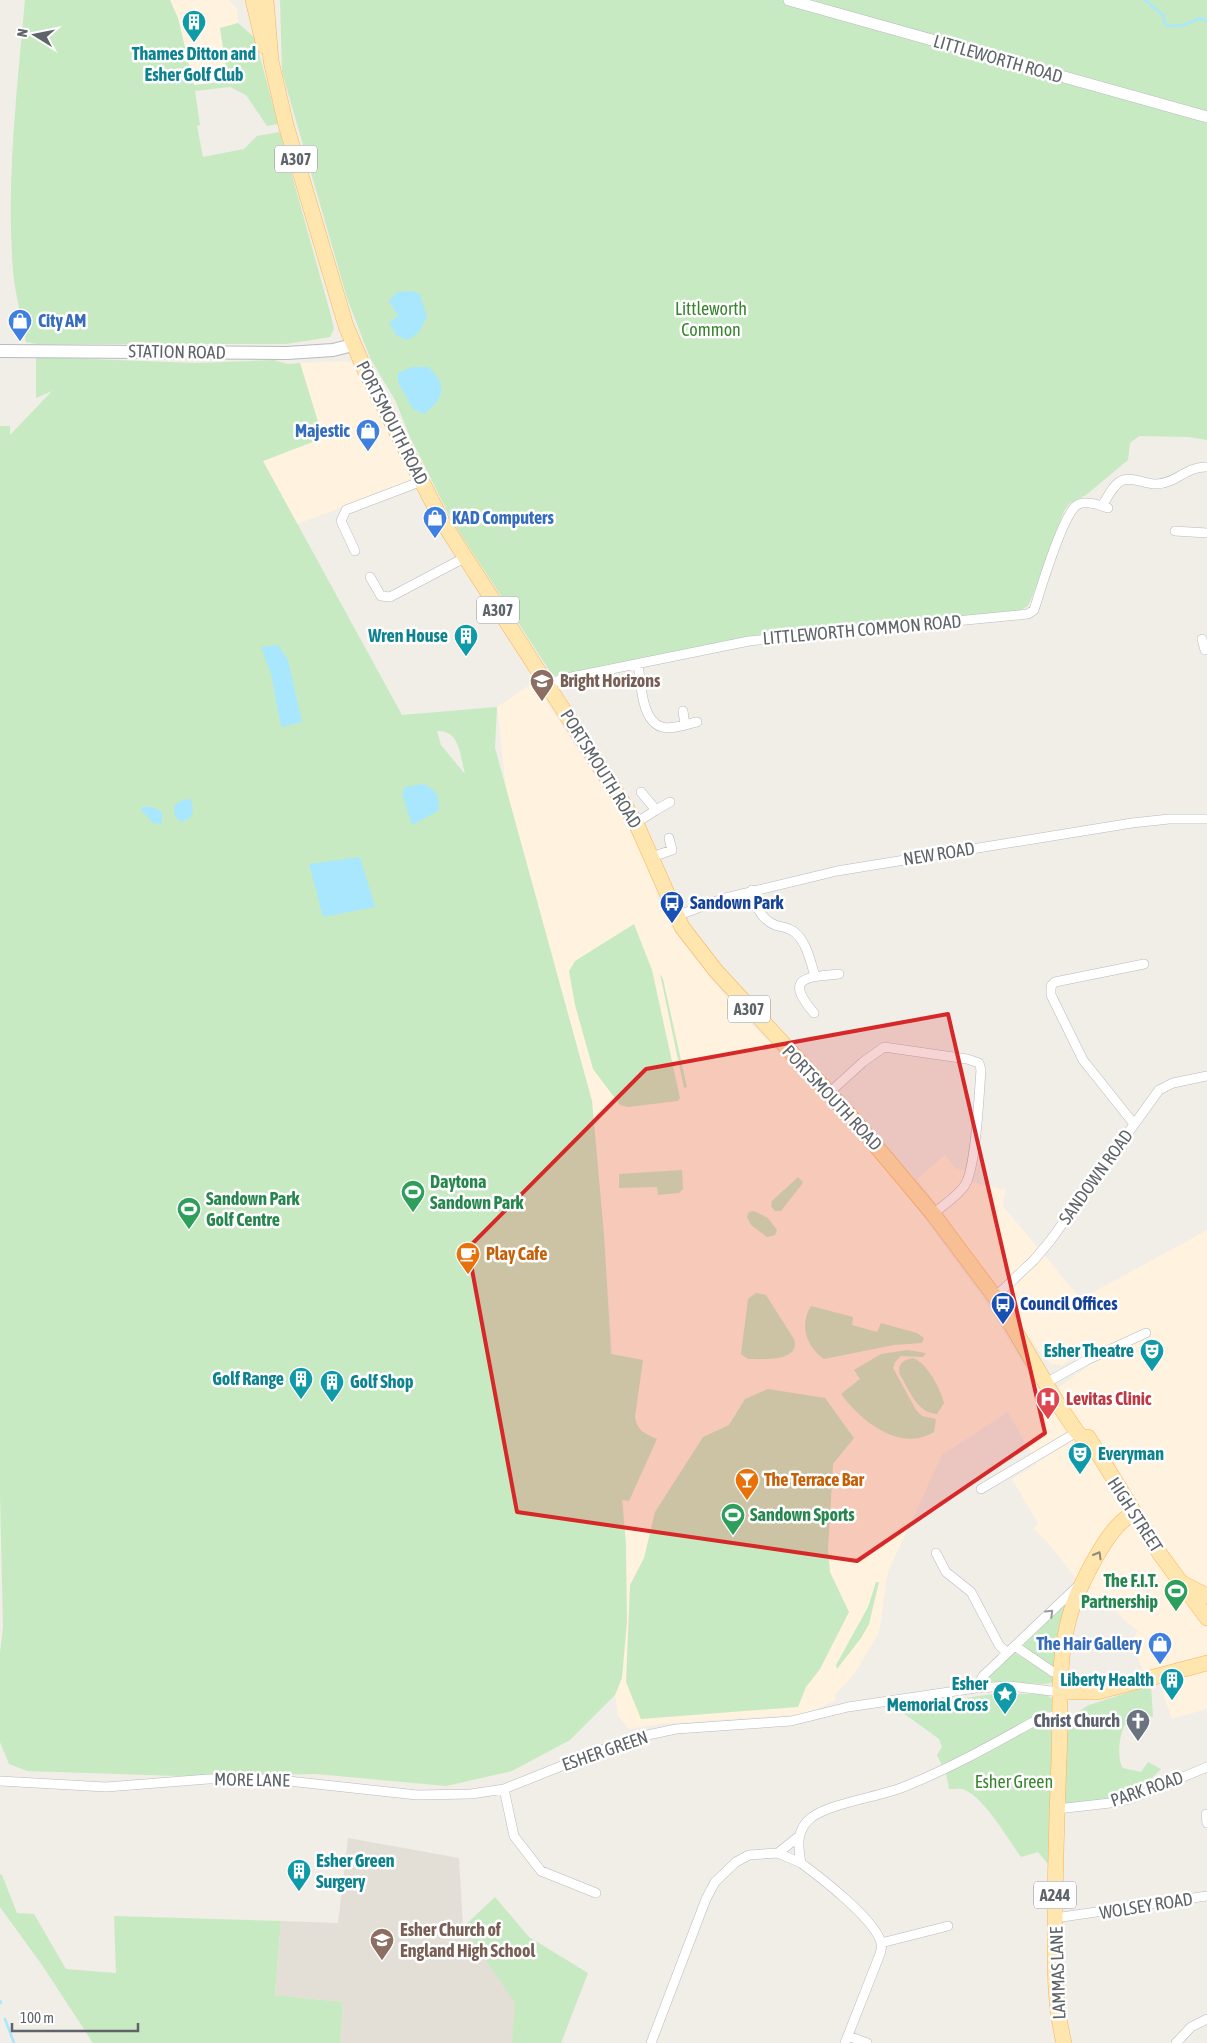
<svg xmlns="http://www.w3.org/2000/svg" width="1207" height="2043" font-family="'Asap Condensed',sans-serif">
<rect width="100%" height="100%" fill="#f1ede7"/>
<!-- commercial -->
<path fill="#fff2de" d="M170 0H229L237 9 238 23 220 29 229 81 193 85 178 18Z
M347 361 352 363 381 416 412 481 297 524 263 461 323 438 300 363Z
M534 682 626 823 650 870 662 909 676 934 732 1004 858 1134 896 1180 984 1299 1044 1398 1094 1362 1080 1356 1062 1365 1051 1364 1043 1357 945 1215 917 1179 945 1155 955 1168 964 1170 974 1183 1006 1190 1003 1206 1081 1299 1207 1230V1709L1172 1719 1159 1683 1143 1673 1132 1639 1138 1631 1123 1619 1114 1608 1087 1593 1054 1550 1033 1528 1038 1524 1012 1479 1037 1464 1008 1412 942 1455 888 1572 879 1633 855 1673 835 1695V1701L806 1714 659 1724 629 1729 618 1716 615 1695 622 1678 626 1544 604 1235 592 1101 506 789 497 707Z"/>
<!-- education -->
<path fill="#e3dfd7" d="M348 1838 459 1858 463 1927 516 2003 512 2043H340L343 2002 275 1995 281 1921 338 1923Z"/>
<!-- green -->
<path fill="#c8eac2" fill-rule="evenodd" d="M25 0H170L178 18 194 85 228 81 220 28 238 23 255 38 278 124 267 126 246 95 230 87 195 91 200 125 197 126 203 157 244 149 257 136 280 132 330 312 334 329 330 337 286 344H37L26 342C22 319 15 294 13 271 6 181 17 90 25 0Z
M280 0H1207V440L1189 437 1139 436 1130 443 1128 460 1086 495 1070 503 1064 511 1032 597 1028 606 1019 611 745 637 555 676 551 673 452 521 410 437 395 400 370 358 347 298 282 72Z
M36 357 195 363 274 360 287 364 300 363 323 438 263 461 402 715 497 707 495 748 592 1101 604 1235 611 1354 643 1360 635 1417C637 1431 646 1434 657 1439L629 1501 622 1500 626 1544 627 1621 622 1678 615 1695 570 1740 512 1771 446 1786 316 1774 178 1776 27 1771 9 1764 0 1742V1653L3 1627 0 1495V426H10V435L52 391 36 398ZM437 731C460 730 460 755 465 774L441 745Z
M634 924 652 970 680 1098 678 1101 628 1107 620 1105 593 1069 575 1005 569 971 575 961Z
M660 974 663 979 687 1087 684 1088Z
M682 1170 683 1189 679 1193 658 1195 657 1187 619 1188V1174Z
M798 1177 803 1182 802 1184 781 1211H775L771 1206 772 1201Z
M754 1211 768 1218 777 1230 775 1235 767 1237 751 1225 747 1217 749 1212Z
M756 1293 766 1295 794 1339C801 1362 763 1359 748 1359L741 1354 748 1299Z
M811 1306 853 1317 852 1325 877 1332 881 1323 917 1333 924 1338 922 1343 894 1345 824 1359C806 1346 799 1325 811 1306Z
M907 1350 926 1353 923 1357 901 1356 895 1362 893 1368 916 1410 922 1416 936 1419 934 1432C900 1453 861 1421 841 1394L860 1379 854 1370 881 1354Z
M913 1358C928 1364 940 1388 944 1403L937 1414C917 1413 910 1391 900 1375 897 1364 903 1360 913 1358Z
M768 1389 825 1398 854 1438 833 1464 828 1550 830 1572 849 1612 820 1669 806 1687 798 1707 641 1719 626 1682 630 1585 644 1558 655 1512 703 1437 729 1425 745 1399Z
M876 1582H879L869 1624 861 1638 837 1669 836 1665 868 1607Z
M1075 1591 1056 1669 1022 1647V1644Z
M1013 1652 1055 1675 1054 1682 1046 1684 986 1682 984 1680Z
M1151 1685 1153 1717 1135 1714C1120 1720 1115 1756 1123 1768L1141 1772 1148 1762 1161 1769 1142 1788 1122 1798 1066 1803C1063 1791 1064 1735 1069 1724 1072 1716 1081 1709 1089 1705Z
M993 1694H1045L1053 1699 1054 1709 943 1767 937 1755 942 1747 939 1739 899 1710 903 1707Z
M1042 1722H1048L1053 1725 1049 1865 1038 1852 1021 1857C1009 1840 984 1798 965 1790 961 1788 954 1789 949 1789L946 1773Z
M0 1874 2 1875 17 1913 34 1914 66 1969 116 1973 114 1916 281 1921 275 1995 343 2002 340 2043H93L42 1965 0 1907Z
M495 1897 529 1937 588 1973 561 2043H512L515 2003 463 1927Z"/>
<!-- water -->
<path fill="#a9e7ff" d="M412 291 420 294 427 317 419 332 408 340 397 336 389 323 398 316 389 301 397 292Z
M412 367H428C448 385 445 398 424 414L413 409 398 382V373Z
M278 645 288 660 302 722 281 727 271 674 261 647Z
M424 784C436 791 441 797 438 811L412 825 402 794 405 787Z
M191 799 193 811 191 817 182 822C174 818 174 813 174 806L182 800Z
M142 807H152L162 812V823L154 824 141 810Z
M360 857 375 907 323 917 309 864Z"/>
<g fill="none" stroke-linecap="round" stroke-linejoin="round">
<!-- stream -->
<path stroke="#a9e7ff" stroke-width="2.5" d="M1145 0 1164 16V22L1168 26 1184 25 1200 18 1207 21
M0 2001 1 2003
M5 2019 14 2043"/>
<defs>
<path id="minor" d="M1102 506C1107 498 1113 485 1121 481 1130 476 1146 484 1156 484 1175 484 1187 466 1207 467
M1175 531 1207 533
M355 551 341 521 346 510 422 481
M370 577 381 596 390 597 464 558
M1202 639 1205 650
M638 664C641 682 641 721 662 727 672 730 687 724 697 722
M548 685 562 679 749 641 1028 614 1034 610C1040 591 1063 514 1077 505 1085 500 1100 505 1108 508
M683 711 685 725
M656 810 670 802
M636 823 656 810 641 792
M652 857 672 850 669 838
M752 890C755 904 760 919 775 925 781 927 787 927 793 931 807 941 810 961 815 976
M676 916 725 898 837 871 1132 823 1169 819H1207
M814 1013C784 978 805 977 839 974
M829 1093 863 1062 884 1047 967 1059 979 1063 981 1070C979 1094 976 1168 965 1185 957 1197 943 1205 933 1214
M1134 1124 1083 1060 1051 995V986L1055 982 1144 964
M995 1297 1034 1260 1050 1241 1159 1090 1173 1083 1207 1076
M1053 1379 1087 1360 1146 1333
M981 1489 1077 1432
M936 1553 946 1572 971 1592 999 1645 1007 1653
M1015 1646 1053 1672 1061 1674
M976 1688 983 1676 1078 1586
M0 1781 106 1787 208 1779H270L417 1795 471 1794 504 1789 629 1739 676 1729 791 1721 848 1707 976 1688 1009 1686 1060 1692
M504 1789 514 1836 541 1871 596 1893
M1057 1809 1119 1802 1133 1798 1207 1767
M1206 1814 1207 1823
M778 1853 801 1863
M1055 1918 1207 1896
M881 1943 948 1926
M848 2036 867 2043
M651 2043 706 1899 715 1882 736 1862 749 1855 778 1853 798 1837
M845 2043 880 1954C881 1951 882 1947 881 1943 876 1920 820 1877 801 1863 798 1847 796 1829 811 1818 828 1804 877 1797 901 1788 947 1770 990 1746 1033 1722L1047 1717 1060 1716
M1176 2043 1191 2027 1207 2019"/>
<path id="tertiary" d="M789 0 1207 117"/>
<path id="secondary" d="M0 351 287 353 333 350 353 345"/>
<path id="primary" d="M253 0 264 46
M266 0 271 61 286 125 346 326 364 368 442 521 636 823 682 927 716 971 855 1121 933 1214 995 1297 1058 1404 1077 1432 1092 1446
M1088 1437 1160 1554 1207 1618
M1184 1584 1207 1596
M1060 1692H1097L1207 1663
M1064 2043C1054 2003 1055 1963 1055 1922 1055 1868 1057 1813 1059 1759 1061 1715 1057 1670 1067 1627 1073 1597 1104 1532 1129 1516H1136"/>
</defs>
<!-- minor casing -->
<use href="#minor" stroke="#b7babe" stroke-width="10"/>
<!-- tertiary casing -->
<use href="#tertiary" stroke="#b7babe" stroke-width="12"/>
<!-- secondary casing -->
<use href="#secondary" stroke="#b5bbbf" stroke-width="14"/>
<!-- primary casing -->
<use href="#primary" stroke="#fbb356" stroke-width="16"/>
<!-- minor -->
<use href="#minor" stroke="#fff" stroke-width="9"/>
<!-- tertiary -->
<use href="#tertiary" stroke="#fff" stroke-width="11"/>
<!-- secondary -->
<use href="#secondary" stroke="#fff" stroke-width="12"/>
<!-- primary -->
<use href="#primary" stroke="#ffe5ae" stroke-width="15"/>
</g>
<!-- one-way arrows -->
<defs><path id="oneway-chevron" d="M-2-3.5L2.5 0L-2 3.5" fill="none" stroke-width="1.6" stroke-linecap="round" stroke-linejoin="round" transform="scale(1.25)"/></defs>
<use stroke="#8e8b7d" href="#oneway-chevron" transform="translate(1098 1555) rotate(-60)"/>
<use stroke="#969a9d" href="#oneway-chevron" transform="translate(1050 1613) rotate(-44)"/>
<!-- marked area -->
<path fill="#d62828" fill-opacity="0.2" stroke="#d62828" stroke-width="4" stroke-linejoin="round" d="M948 1014 1045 1433 857 1561 517 1512 468 1248 646 1069Z"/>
<!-- icons -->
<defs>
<symbol id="building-pin" viewBox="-11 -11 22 30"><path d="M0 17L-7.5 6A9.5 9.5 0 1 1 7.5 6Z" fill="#0f9aa8" stroke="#fff"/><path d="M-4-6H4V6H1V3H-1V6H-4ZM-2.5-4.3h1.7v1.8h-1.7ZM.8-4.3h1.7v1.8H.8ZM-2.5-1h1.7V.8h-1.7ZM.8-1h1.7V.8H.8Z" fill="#fff"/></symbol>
<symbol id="shop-pin" viewBox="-11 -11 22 30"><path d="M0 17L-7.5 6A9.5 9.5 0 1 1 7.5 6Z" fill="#3f7fe0" stroke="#fff"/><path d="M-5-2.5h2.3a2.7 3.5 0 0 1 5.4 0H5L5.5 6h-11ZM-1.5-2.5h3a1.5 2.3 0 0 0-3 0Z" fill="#fff"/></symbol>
<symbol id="school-pin" viewBox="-11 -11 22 30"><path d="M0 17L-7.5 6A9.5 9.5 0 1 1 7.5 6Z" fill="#8d6e63" stroke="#fff"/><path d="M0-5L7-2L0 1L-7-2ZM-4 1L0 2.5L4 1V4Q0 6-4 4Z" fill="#fff"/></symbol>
<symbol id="bus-pin" viewBox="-11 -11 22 30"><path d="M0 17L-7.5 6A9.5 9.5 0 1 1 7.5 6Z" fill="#1a4fb4" stroke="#fff"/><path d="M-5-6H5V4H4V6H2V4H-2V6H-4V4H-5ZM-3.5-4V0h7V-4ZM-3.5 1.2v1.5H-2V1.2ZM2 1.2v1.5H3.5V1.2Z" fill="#fff"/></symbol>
<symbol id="stadium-pin" viewBox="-11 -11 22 30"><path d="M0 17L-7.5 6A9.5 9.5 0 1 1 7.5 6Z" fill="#2e9e5b" stroke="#fff"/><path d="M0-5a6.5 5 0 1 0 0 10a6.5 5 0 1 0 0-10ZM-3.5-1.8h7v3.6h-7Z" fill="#fff"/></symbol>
<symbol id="cafe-pin" viewBox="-11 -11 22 30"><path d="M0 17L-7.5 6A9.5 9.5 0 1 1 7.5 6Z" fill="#e8710a" stroke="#fff"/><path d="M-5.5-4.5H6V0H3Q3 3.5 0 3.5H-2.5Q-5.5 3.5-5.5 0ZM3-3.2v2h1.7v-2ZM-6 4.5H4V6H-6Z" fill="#fff"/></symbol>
<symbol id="theatre-pin" viewBox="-11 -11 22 30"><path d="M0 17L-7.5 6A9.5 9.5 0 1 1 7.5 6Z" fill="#0f9aa8" stroke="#fff"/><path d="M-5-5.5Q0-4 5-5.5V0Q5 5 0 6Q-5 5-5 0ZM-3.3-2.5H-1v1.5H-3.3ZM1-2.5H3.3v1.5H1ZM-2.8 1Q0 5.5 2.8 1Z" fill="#fff"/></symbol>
<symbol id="hospital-pin" viewBox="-11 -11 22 30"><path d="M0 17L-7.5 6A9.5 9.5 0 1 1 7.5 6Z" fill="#e0444e" stroke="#fff"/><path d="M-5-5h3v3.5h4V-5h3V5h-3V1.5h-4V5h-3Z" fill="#fff"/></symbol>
<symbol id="bar-pin" viewBox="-11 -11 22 30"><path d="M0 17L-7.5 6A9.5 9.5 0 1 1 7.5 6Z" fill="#e8710a" stroke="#fff"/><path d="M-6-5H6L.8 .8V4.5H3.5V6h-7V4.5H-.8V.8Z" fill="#fff"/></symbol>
<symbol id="sight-pin" viewBox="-11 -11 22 30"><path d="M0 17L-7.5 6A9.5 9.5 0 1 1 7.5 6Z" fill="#0f9aa8" stroke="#fff"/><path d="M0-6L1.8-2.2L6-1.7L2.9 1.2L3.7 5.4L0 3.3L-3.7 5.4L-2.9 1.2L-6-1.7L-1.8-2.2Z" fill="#fff"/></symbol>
<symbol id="church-pin" viewBox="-11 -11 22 30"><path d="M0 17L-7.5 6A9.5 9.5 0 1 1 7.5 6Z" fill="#6b7280" stroke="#fff"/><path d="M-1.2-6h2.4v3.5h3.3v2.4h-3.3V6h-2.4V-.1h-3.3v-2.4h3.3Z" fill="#fff"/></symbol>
</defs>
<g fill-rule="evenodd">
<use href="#building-pin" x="180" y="8" width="28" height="38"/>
<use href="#shop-pin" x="6" y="307" width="28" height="38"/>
<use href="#shop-pin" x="354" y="417" width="28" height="38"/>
<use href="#shop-pin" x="421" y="504" width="28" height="38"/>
<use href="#building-pin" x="452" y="622" width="28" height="38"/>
<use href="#school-pin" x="528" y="667" width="28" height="38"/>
<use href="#bus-pin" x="658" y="889" width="28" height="38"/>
<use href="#stadium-pin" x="399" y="1178" width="28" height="38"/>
<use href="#stadium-pin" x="175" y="1195" width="28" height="38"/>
<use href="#cafe-pin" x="454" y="1240" width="28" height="38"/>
<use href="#bus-pin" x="989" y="1290" width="28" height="38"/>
<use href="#theatre-pin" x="1138" y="1337" width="28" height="38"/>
<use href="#building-pin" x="287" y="1365" width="28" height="38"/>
<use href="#building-pin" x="318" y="1368" width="28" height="38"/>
<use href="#hospital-pin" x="1034" y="1385" width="28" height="38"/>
<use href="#theatre-pin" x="1066" y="1440" width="28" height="38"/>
<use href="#bar-pin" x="733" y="1466" width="28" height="38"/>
<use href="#stadium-pin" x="719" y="1501" width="28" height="38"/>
<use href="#stadium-pin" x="1162" y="1577" width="28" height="38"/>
<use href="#shop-pin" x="1146" y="1630" width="28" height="38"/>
<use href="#building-pin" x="1158" y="1666" width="28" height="38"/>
<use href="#sight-pin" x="991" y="1680" width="28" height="38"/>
<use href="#church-pin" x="1124" y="1707" width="28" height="38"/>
<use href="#building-pin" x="285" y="1857" width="28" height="38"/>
<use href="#school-pin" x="368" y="1926" width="28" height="38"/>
</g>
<g text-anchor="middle" stroke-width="5" stroke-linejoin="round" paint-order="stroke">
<!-- shield labels -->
<g fill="#fff" stroke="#8e9295" stroke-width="1">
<rect x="275" y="145.5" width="42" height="27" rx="4"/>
<rect x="477" y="596.5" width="42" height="27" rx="4"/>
<rect x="728" y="995.5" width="42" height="27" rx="4"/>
<rect x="1034" y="1881.5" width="42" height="27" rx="4"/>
</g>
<g font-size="16" font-weight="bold" fill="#5e6468">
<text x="296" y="165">A307</text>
<text x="498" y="616">A307</text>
<text x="749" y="1015">A307</text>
<text x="1055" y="1901">A244</text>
</g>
<!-- culture labels -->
<g font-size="18" font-weight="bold" fill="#0d838f" stroke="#fff" text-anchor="end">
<text x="194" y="60" text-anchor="middle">Thames Ditton and<tspan x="194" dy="21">Esher Golf Club</tspan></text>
<text x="448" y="642">Wren House</text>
<text x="1134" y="1357">Esher Theatre</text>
<text x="284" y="1385">Golf Range</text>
<text x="350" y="1388" text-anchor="start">Golf Shop</text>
<text x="1098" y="1460" text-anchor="start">Everyman</text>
<text x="1154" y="1686">Liberty Health</text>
<text x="988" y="1690">Esher<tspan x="988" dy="21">Memorial Cross</tspan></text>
<text x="316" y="1867" text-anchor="start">Esher Green<tspan x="316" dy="21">Surgery</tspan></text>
</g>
<!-- street labels -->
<g font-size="18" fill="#5e6468" stroke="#fff">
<text transform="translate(998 59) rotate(16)" y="6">LITTLEWORTH ROAD</text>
<text transform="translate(177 352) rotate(1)" y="6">STATION ROAD</text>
<text transform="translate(392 423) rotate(63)" y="6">PORTSMOUTH ROAD</text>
<text transform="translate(862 630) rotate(-5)" y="6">LITTLEWORTH COMMON ROAD</text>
<text transform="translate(601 769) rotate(58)" y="6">PORTSMOUTH ROAD</text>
<text transform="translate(939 854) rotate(-9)" y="6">NEW ROAD</text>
<text transform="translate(832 1098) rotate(47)" y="6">PORTSMOUTH ROAD</text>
<text transform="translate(1096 1177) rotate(-54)" y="6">SANDOWN ROAD</text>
<text transform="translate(1135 1515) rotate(57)" y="6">HIGH STREET</text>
<text transform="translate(605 1751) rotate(-19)" y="6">ESHER GREEN</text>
<text transform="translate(252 1780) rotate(1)" y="6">MORE LANE</text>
<text transform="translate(1147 1789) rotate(-19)" y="6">PARK ROAD</text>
<text transform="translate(1146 1906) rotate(-9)" y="6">WOLSEY ROAD</text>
<text transform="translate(1058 1973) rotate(-92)" y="6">LAMMAS LANE</text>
</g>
<!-- park labels -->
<g font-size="18" fill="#39852f" stroke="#fff">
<text x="711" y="315">Littleworth<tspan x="711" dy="21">Common</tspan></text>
<text x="1014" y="1788">Esher Green</text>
</g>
<!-- shop labels -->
<g font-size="18" font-weight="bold" fill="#366cbe" stroke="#fff" text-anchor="start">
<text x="38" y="327">City AM</text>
<text x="350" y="437" text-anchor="end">Majestic</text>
<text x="452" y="524">KAD Computers</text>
<text x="1142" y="1650" text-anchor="end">The Hair Gallery</text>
</g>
<!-- education labels -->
<g font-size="18" font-weight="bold" fill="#785e54" stroke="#fff" text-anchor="start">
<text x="560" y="687">Bright Horizons</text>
<text x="400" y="1936">Esher Church of<tspan x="400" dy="21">England High School</tspan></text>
</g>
<!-- transit labels -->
<g font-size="18" font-weight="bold" fill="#164399" stroke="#fff" text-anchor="start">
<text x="690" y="909">Sandown Park</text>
<text x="1020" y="1310">Council Offices</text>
</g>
<!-- leisure labels -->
<g font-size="18" font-weight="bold" fill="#27864d" stroke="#fff" text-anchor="start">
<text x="430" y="1188">Daytona<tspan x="430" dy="21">Sandown Park</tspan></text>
<text x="206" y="1205">Sandown Park<tspan x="206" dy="21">Golf Centre</tspan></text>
<text x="750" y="1521">Sandown Sports</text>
<text x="1158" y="1587" text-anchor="end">The F.I.T.<tspan x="1158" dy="21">Partnership</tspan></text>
</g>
<!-- food labels -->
<g font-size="18" font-weight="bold" fill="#c56008" stroke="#fff" text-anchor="start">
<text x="486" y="1260">Play Cafe</text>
<text x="764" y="1486">The Terrace Bar</text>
</g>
<!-- health labels -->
<g font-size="18" font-weight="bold" fill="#be3a42" stroke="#fff" text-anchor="start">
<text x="1066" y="1405">Levitas Clinic</text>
</g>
<!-- worship labels -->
<g font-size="18" font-weight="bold" fill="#5b616d" stroke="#fff" text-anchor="end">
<text x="1120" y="1727">Christ Church</text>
</g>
</g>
<!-- north arrow -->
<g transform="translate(35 35) rotate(280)" stroke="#ffffff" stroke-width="4" paint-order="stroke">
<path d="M0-4L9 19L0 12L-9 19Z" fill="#5e6468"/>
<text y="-8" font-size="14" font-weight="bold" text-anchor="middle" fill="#5e6468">N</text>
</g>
<!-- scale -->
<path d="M12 2023v8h126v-8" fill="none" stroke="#5e6468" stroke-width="2.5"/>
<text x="20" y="2023" font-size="15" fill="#5e6468" stroke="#ffffff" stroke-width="4" paint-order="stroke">100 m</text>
</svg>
